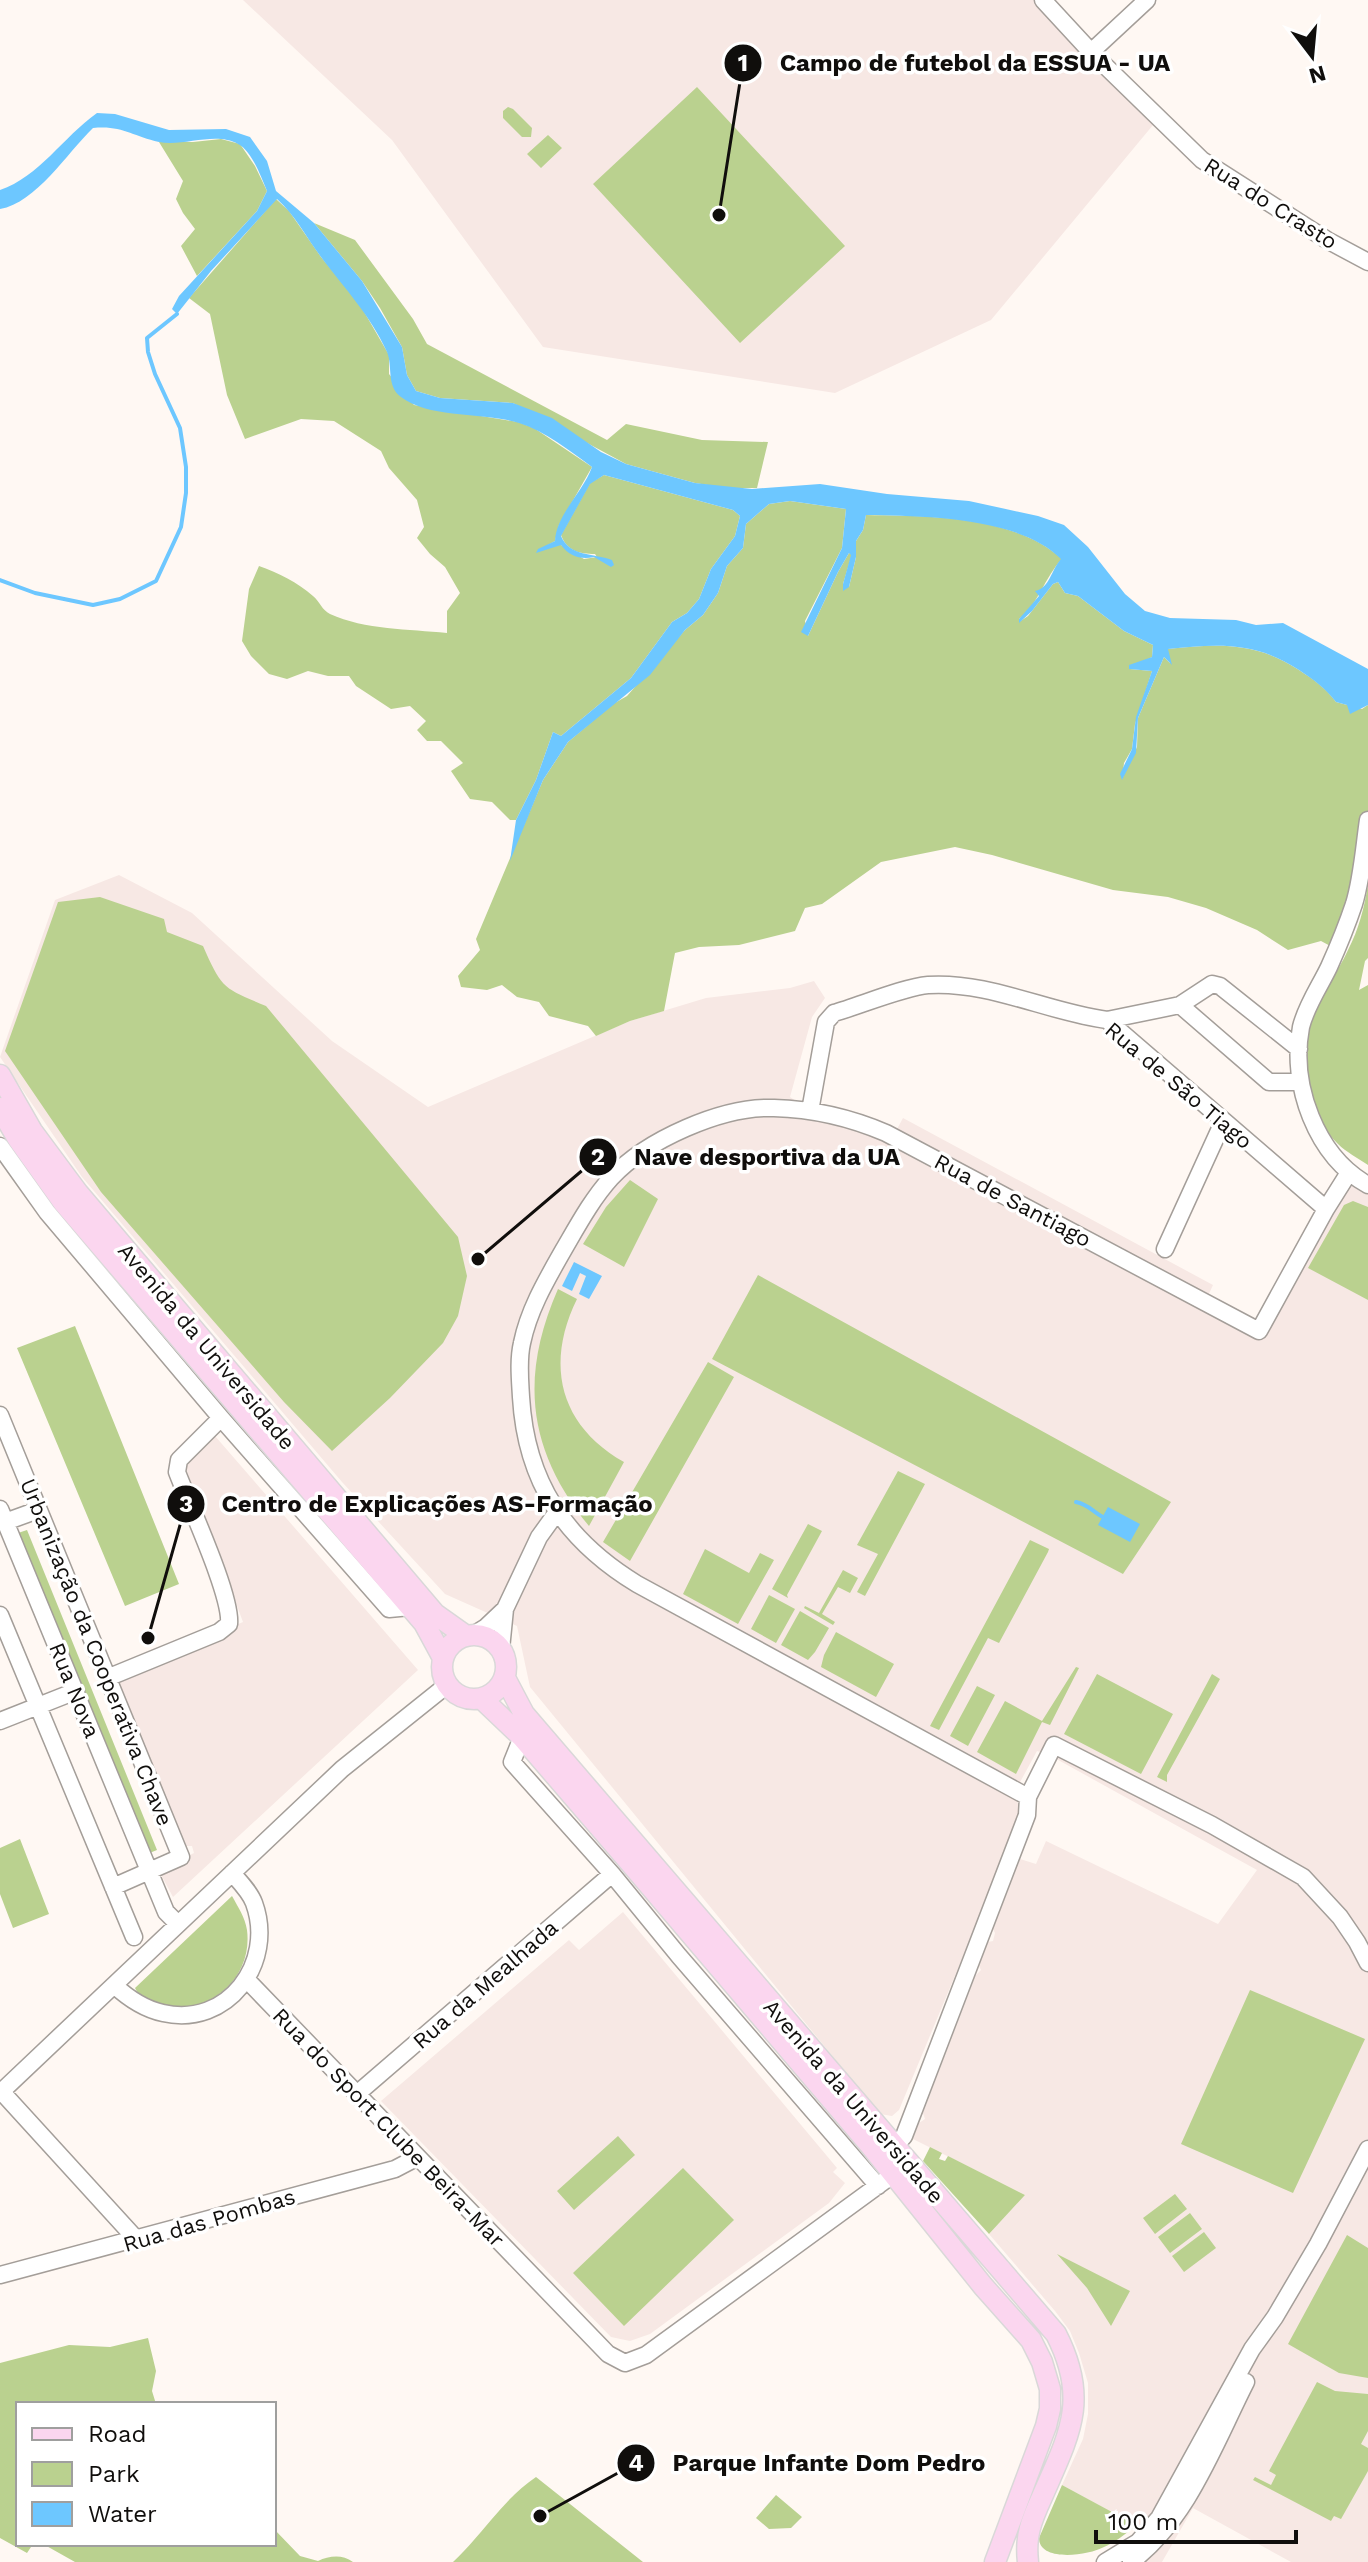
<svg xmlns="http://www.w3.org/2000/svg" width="1368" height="2562" font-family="'Work Sans',sans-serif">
<rect width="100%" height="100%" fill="#fff8f3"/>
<!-- education -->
<path fill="#f7e8e4" d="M243 0H1035L1153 125 991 320 835 393 543 347 392 140Z
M119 875 192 913 332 1041 428 1107 630 1021 706 998 790 988 814 981 825 998 812 1017 790 1097 811 1111 896 1131 903 1118 1213 1285 1207 1298 1259 1331 1348 1174 1368 1185V2562H1291L1193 2508 1162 2562H1144L1166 2542 1062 2485 1083 2439 1088 2414V2383L1079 2353 1070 2331 1055 2311 989 2234 1025 2195 913 2139 919 2123 925 2119 923 2113 975 1976 981 1970 979 1966 988 1942 993 1941 995 1933 993 1929 1020 1859 1036 1864 1046 1841 1218 1924 1257 1870 1051 1756 1037 1751 1013 1795 1020 1807 1019 1822 899 2110 892 2116 880 2114 530 1687 517 1626 445 1594 342 1482 82 1177 0 1057 55 900Z
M215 1436 418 1670 173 1897 159 1871 194 1853 192 1846H185L115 1677 243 1622 185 1466Z
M623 1912 837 2168 833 2172 845 2183 829 2203 650 2334 630 2341 611 2337 381 2101 569 1940 579 1950Z"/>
<!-- green -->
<path fill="#bad18f" d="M697 87 845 246 740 343 593 184Z
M508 107 513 109 532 128 531 137H522L503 118V111Z
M548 135 562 148 541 168 527 154Z
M221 139 240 144 255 166 267 191 257 211 197 276 181 246 195 229 183 213 176 199 183 181 159 142H193Z
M276 199 289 211 321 257 359 303 389 355V374L414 405 518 422 534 428 592 467 559 525 555 541 548 545H561L584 559 597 557 595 554C579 554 567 551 561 535L590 483 604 475 733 510 740 516 735 536 711 569 699 599 687 613 672 622 631 678 561 736 553 732 536 780 516 820H510L492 802 470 799 451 771 463 763 441 741H427L417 730 426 721 410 706 391 709 356 686 349 676H328L308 671 287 679 269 674 251 656 242 641 249 589 259 566C279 573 297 582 313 596 320 602 322 610 330 614 365 630 409 629 447 633V611L460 593 445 567 430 554 417 538 424 527 417 500 389 468 381 451 334 421 301 419 245 439 227 395 210 314 189 298Z
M314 223 355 240 413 319 427 344 607 440 626 424 702 440 768 442 757 488H726L695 483 626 464 513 403 440 398 416 391 407 375 402 347 380 308 362 281Z
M790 501 846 509 842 548 805 621 808 636 838 572 849 553 852 554 843 584 849 587 856 557V541L863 530 866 515C928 516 1014 515 1062 559 1044 578 1040 602 1019 619V622L1028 616 1053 584 1058 582 1065 593 1078 596 1124 631 1153 645 1152 657 1130 669 1152 671 1135 724 1132 749 1124 763 1122 779 1137 747 1138 718 1164 657 1170 663 1167 649C1217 644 1255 641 1299 670 1314 680 1325 687 1336 702L1362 709 1368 705V815L1352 898 1334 948 1321 941 1288 950 1257 930 1206 908 1168 897 1113 890 992 855 955 847 881 862 822 904 805 908 795 931 739 945 699 947 675 953 664 1011 630 1021 596 1036 588 1026 549 1016 539 1002 517 997 502 985 487 990 461 987 458 976 480 950 476 939 543 780 568 742 613 704 627 696 685 630 703 615 718 593 727 566 743 548 746 524 769 504Z
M1368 885V958L1365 961 1359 990 1368 985V1165C1358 1158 1346 1152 1338 1144 1307 1114 1298 1055 1313 1016 1322 993 1338 972 1348 950 1359 929 1364 908 1368 885Z
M100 897 164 919 167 932 203 946C222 989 223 988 266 1006L458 1237 467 1276 458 1316 443 1343 390 1398 332 1451 284 1402 101 1192 5 1051 58 902Z
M630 1180 658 1199 624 1267 583 1244 606 1207Z
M1353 1201 1368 1207V1300L1308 1268 1344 1205Z
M758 1275 1171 1502 1123 1574 712 1359Z
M558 1289 577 1299C545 1364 559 1425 624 1462L589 1526C528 1451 519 1378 558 1289Z
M75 1326 179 1584 125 1606 17 1348Z
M708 1362 734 1377 630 1561 603 1542Z
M898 1471 925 1484 865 1596 857 1592 878 1554 857 1545Z
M808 1524 822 1531 787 1595 788 1598 772 1589Z
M27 1530 157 1850 147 1854 15 1534Z
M1030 1540 1049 1549 1048 1552 999 1643 988 1638 939 1730 930 1726Z
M705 1549 749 1573 760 1553 774 1560 738 1624 683 1594Z
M843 1570 858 1578 850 1593 838 1587 822 1614 835 1622 833 1625 804 1608 805 1606 819 1613Z
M769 1595 795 1609 776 1643 751 1629Z
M800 1611 829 1628 815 1652 808 1660 781 1645Z
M836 1632 894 1664 876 1697 821 1667 824 1655Z
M1076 1667 1079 1668 1050 1725 1042 1722 1016 1774 977 1752 1005 1701 1042 1721Z
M1097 1674 1173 1714 1141 1774 1064 1734Z
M1212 1674 1220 1679 1167 1775V1782L1157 1777Z
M977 1686 995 1695 968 1746 950 1736Z
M20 1839 49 1914 13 1928 0 1894V1848Z
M232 1896C238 1907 245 1917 247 1930 254 1984 197 2025 149 2000 142 1996 138 1995 135 1988Z
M1250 1990 1365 2039 1293 2193 1181 2144Z
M618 2136 635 2155 574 2210 557 2191Z
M930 2147 942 2153 939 2159 945 2161 948 2156 1025 2195 989 2234 923 2161Z
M683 2168 734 2220 624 2326 573 2273Z
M1175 2194 1187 2209 1155 2234 1143 2218Z
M1190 2213 1202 2229 1170 2253 1158 2237Z
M1204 2232 1216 2248 1184 2272 1172 2256Z
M1347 2235 1368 2248V2378L1339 2373 1288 2344Z
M1057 2254 1130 2291 1111 2326 1087 2288Z
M148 2338 156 2371 152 2391 156 2404H18V2544H33L27 2553 0 2538V2363L69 2345 110 2347Z
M1317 2382 1335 2391 1368 2394V2431L1361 2444 1368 2448V2471L1341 2519 1334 2516 1331 2521 1253 2480 1255 2477 1271 2485 1276 2475 1269 2471Z
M536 2477 643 2562H453C482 2535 503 2499 536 2477Z
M1062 2485 1136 2525C1127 2533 1116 2542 1104 2547 1087 2556 1039 2562 1039 2538Z
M776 2495 802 2517 791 2528 769 2529 756 2518Z
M274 2529 300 2556 318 2561C329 2556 342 2554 353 2562H75L43 2544H274Z"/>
<!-- water -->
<path fill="#6dc7ff" d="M97 113 115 114 169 130 226 129 250 137 267 161 276 191 314 223 362 281 402 347 407 375 416 391 440 398 513 403 552 418 601 452 626 464 695 483 752 489 820 484 887 494 969 501 1038 516 1064 525 1088 547 1125 594 1145 611 1170 618 1236 620 1256 625 1283 623 1368 669V705L1350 714 1347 705 1336 702C1325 688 1314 680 1299 670 1255 641 1218 644 1168 649L1172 665 1164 657 1138 718 1136 753 1122 780 1120 774 1132 749 1136 717 1152 671 1129 669V665L1152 657 1153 645 1124 631 1078 596 1065 593 1058 582 1053 584 1032 611 1019 623V619L1039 596 1035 591C1050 588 1051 570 1061 559 1020 517 923 516 866 515L863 530 856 541V557L849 587 843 591V584L851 555 849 553 838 572 808 636 801 632 842 548 846 509 790 501 769 504 746 524 743 548 727 566 718 593 703 615 685 630 650 675 568 742 543 780 510 861 516 820 536 780 553 732 561 736 631 678 672 622 687 613 699 599 711 569 735 536 740 516 733 510 604 475 590 484 561 536C570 557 593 553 612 560L614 565 611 567 594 557C581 560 569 556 561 545L536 553 538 549 555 541C556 515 583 492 592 467 570 451 545 431 519 423 484 412 430 419 401 397 386 386 393 366 387 352 370 315 345 289 321 257 306 237 296 216 277 199L211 271 177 314 172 309 179 296 257 211 267 191C261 177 252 151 238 144 215 131 184 147 159 142 132 136 122 125 93 128 67 153 36 203 0 209V190C39 177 63 137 97 113Z
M574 1262 602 1276 589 1299 579 1294 586 1276 580 1273 572 1291 562 1286Z
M1108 1507 1140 1524 1130 1542 1098 1525Z"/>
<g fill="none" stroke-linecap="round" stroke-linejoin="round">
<!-- stream -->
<path stroke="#6dc7ff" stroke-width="4" d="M0 580 35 593 93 605 120 599 156 581 181 527 186 493V467L180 428 155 374 148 352 147 338 177 314
M1076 1502C1088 1504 1093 1512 1103 1517"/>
<defs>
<path id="minor" d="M1043 0 1091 52 1202 160 1327 240 1368 262
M1091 52 1147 0
M1368 820C1364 847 1362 878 1354 904 1347 925 1338 947 1329 967 1320 986 1306 1006 1301 1027 1290 1085 1316 1156 1368 1185
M1180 1005 1269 1082H1299
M1107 1020 1180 1005 1212 984 1220 986 1299 1049
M810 1111 826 1022 834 1013C859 1006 904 987 928 985 989 981 1047 1012 1107 1020L1326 1209
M0 1146 47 1212 221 1418 389 1609 410 1607
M1165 1249 1223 1122
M0 1415 181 1857 113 1887
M0 1509 166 1912 178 1924
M5 1522 38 1510
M0 1615 134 1937
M473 1635 486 1627 505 1609
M501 1649 505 1609 539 1537 557 1512
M107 1678 219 1632 229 1624C232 1596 189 1504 177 1472L179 1460 221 1418
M0 1721 76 1691
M522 1737 512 1762 612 1874 679 1956 878 2186
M1028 1797 637 1584C565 1540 526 1482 521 1397 520 1379 518 1360 522 1343 529 1309 547 1279 564 1249 578 1225 592 1199 611 1178 646 1140 722 1106 774 1108 813 1109 851 1118 886 1133L1259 1331 1326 1209 1348 1174
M247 1980 608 2354 625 2363 646 2355 902 2168
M114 1985C128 1998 144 2009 163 2013 227 2028 276 1963 254 1903 250 1892 240 1882 232 1873
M0 2090 137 2240
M0 2093 342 1769 447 1685
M358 2093 612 1874
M894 2147 904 2136 1027 1815 1028 1797 1054 1745 1212 1825 1303 1877 1340 1917 1357 1942 1368 1963
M0 2275 395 2169 416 2158
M1105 2562 1138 2542 1159 2518 1252 2349 1275 2317 1318 2244 1368 2149
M1131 2562C1188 2519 1214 2445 1246 2382"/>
<path id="major" d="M0 1075 32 1131 78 1193 435 1614 466 1636
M0 1108 18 1139 63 1202 424 1623 443 1658
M442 1667a32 32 0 1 1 64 0a32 32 0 1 1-64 0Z
M505 1678 524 1714 1056 2334C1090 2400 1069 2435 1042 2497 1031 2521 1025 2536 1028 2562
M482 1699 522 1737 632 1865 870 2145 983 2286 1031 2340 1042 2362 1050 2389V2409L1046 2426 995 2562"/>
</defs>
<!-- minor casing -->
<use href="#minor" stroke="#a49e99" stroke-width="19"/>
<!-- major casing -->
<use href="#major" stroke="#d9d8d8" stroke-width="23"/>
<!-- minor -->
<use href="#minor" stroke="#fff" stroke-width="16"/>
<!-- major -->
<use href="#major" stroke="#fbd6ef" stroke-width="20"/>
</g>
<g text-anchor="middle" stroke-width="7" stroke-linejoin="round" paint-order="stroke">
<!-- street labels -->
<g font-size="22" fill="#100e0c" stroke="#fff">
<text transform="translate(1271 203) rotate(32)" y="8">Rua do Crasto</text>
<text transform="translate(1179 1085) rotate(40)" y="8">Rua de São Tiago</text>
<text transform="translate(1013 1200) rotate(28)" y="8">Rua de Santiago</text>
<text transform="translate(207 1346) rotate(50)" y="8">Avenida da Universidade</text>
<text transform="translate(97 1652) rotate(68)" y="8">Urbanização da Cooperativa Chave</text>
<text transform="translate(75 1690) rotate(68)" y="8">Rua Nova</text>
<text transform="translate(485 1984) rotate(-41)" y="8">Rua da Mealhada</text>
<text transform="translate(854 2101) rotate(49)" y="8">Avenida da Universidade</text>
<text transform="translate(389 2127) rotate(46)" y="8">Rua do Sport Clube Beira-Mar</text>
<text transform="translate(209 2220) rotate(-16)" y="8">Rua das Pombas</text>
</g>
</g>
<!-- callouts -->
<path fill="none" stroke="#100e0c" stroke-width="3" d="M719 215L743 63M478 1259L598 1157M148 1638L186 1504M540 2516L636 2463"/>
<g fill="#100e0c" stroke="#fff" stroke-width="3">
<circle cx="719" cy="215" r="8"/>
<circle cx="478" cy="1259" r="8"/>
<circle cx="148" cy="1638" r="8"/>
<circle cx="540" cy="2516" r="8"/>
<circle cx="743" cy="63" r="20"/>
<circle cx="598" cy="1157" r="20"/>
<circle cx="186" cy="1504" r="20"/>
<circle cx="636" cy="2463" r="20"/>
</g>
<g font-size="24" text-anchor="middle" font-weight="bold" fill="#fff">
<text x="743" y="71">1</text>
<text x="598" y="1165">2</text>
<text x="186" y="1512">3</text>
<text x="636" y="2471">4</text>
</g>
<g font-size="24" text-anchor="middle" font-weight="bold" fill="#100e0c" stroke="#fff" stroke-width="7" stroke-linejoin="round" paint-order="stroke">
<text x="975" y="71">Campo de futebol da ESSUA - UA</text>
<text x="767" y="1165">Nave desportiva da UA</text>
<text x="437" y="1512">Centro de Explicações AS-Formação</text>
<text x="829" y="2471">Parque Infante Dom Pedro</text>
</g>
<!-- legend -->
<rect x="16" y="2402" width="260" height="144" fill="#ffffff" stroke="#9f9f9e" stroke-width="2"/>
<rect x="32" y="2428" width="40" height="12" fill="#fbd6ef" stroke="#9f9f9e" stroke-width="2"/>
<text x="88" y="2442" font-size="24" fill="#100e0c">Road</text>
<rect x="32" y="2462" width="40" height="24" fill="#bad18f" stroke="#9f9f9e" stroke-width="2"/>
<text x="88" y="2482" font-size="24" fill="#100e0c">Park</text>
<rect x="32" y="2502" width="40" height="24" fill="#6dc7ff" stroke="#9f9f9e" stroke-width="2"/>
<text x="88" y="2522" font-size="24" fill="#100e0c">Water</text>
<!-- north arrow -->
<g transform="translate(1312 56) rotate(164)" stroke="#ffffff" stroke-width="6" paint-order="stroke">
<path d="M0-6L14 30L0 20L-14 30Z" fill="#100e0c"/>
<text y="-12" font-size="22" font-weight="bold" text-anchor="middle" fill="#100e0c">N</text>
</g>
<!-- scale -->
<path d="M1096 2530v12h200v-12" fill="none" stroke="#100e0c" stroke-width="4"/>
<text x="1108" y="2530" font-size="24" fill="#100e0c" stroke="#ffffff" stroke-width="6" paint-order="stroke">100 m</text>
</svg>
